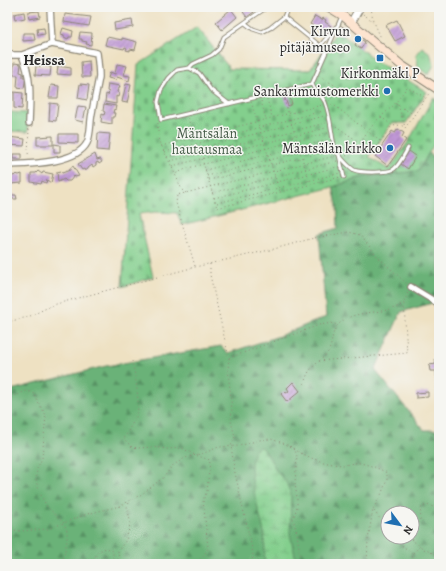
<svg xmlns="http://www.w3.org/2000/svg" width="446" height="571" font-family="Alegreya,serif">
<defs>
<pattern id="forest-firs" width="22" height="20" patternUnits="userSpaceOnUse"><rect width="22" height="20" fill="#6ab278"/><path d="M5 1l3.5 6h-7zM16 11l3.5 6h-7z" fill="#579163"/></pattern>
<pattern id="wetland-marsh" width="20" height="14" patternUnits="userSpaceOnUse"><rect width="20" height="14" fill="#83cf8d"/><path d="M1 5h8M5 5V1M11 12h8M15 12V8" fill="none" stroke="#71b27a"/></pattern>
<pattern id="cemetery-stones" width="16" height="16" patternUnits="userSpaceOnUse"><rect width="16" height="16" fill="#83cf8d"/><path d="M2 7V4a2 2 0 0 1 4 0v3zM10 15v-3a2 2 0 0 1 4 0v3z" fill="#71b27a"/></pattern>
<pattern id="park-tufts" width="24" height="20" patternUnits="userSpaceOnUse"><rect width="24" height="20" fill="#83cf8d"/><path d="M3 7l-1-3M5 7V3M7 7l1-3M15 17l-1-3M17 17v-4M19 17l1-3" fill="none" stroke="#71b27a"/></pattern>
<pattern id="building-hatch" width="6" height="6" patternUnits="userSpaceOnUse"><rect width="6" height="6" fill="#bf97d5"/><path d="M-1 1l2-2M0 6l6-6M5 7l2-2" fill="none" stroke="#9b7bad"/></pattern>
</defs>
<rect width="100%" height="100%" fill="#f6f6f2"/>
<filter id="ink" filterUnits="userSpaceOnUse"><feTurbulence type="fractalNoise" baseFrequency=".025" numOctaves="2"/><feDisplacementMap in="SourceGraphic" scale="8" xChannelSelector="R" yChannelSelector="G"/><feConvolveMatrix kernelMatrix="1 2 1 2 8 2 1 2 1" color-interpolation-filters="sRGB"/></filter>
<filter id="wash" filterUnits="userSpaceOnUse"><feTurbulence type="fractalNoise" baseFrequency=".012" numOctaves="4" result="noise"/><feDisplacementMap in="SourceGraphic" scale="16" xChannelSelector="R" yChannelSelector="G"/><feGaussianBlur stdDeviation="0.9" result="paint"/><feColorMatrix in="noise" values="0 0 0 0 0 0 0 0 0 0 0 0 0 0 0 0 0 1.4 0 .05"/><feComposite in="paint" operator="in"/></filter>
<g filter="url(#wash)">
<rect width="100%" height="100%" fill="#eee1c2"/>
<!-- forest -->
<path fill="url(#forest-firs)" stroke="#4a6e52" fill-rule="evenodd" d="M429 153 439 161V301L401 312 375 370 424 430H439V564H7V391L106 366 221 346 228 353 279 336 326 317 319 234 338 228 337 205 333 187 362 177 418 171ZM388 513H412V537H388Z"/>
<!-- wetland -->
<path fill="url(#wetland-marsh)" stroke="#577d5c" d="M259 447 263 448 267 454 278 473 286 482 291 495 290 534 297 564H264C265 554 265 543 264 533 261 515 240 457 259 447Z"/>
<!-- cemetery -->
<path fill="url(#cemetery-stones)" stroke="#577d5c" d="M197 27 230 69 310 70 337 31 378 62 427 92 406 123H392L369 157 388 169 391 167 408 142 433 98 439 101V136L418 171 362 177 333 187 182 225 177 213 155 212 139 214 153 277 122 287 138 65Z"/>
<!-- park -->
<path fill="url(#park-tufts)" stroke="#577d5c" d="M422 47 430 53 434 65 428 75 418 67 416 54Z
M11 112 28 113V132L8 131 7 119H10Z"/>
<g id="blocks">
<!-- building -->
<path fill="url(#building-hatch)" d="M249 7 254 12 247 17 243 12Z
M231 9 237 17 222 30 216 22Z
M39 11 40 17 29 19 28 12Z
M24 12 25 18 15 20 14 14Z
M65 14 91 17 89 26 64 22Z
M315 16 322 20 323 18 326 20 325 22 331 26 325 34 310 24Z
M132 20 133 27 115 30 114 23Z
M397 20 405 36 395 41 386 25Z
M340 25 346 29 342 36 336 32Z
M44 28 45 34 38 35 37 29Z
M63 28 73 31 72 37H69L68 39 64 37V35L61 34Z
M80 32 92 33 91 45 86 44 87 42 82 41V39H79Z
M23 33H34L35 40 23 41Z
M107 37 122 40V38L137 42 135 50 130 49V51L126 50 127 48 125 47 124 49 105 45Z
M359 38 365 42 361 49 355 45Z
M89 61 90 77H82L81 62Z
M14 63 21 64 20 72 23 73V77H26L24 88 17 87 18 75H13Z
M117 64 127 66 124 75 130 76 129 81 117 77 116 80 108 78 110 72 115 74Z
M36 66 51 67 50 76 35 75Z
M58 66 71 68V75L57 74Z
M80 84 89 85 87 100 78 98Z
M108 84 120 86 119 89H118L117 92 119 93 118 97 116 96V104L105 102 106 94 108 95 109 92 107 91Z
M126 84 131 85 127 103 122 102Z
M51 85 59 86 58 98H49Z
M14 92 23 93 22 109 14 108Z
M288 92 292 104 288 106 283 94Z
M50 103 58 104 56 121 49 120Z
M104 104 116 106 115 110 114 109 113 113H115L114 117H112V124L101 122 102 114 104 115 105 112 103 111Z
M78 106 86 107 83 122 75 120Z
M398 129 404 133 402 137 406 140 388 166 375 156 392 131 395 133Z
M98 133 110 134 108 151 97 150Z
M59 134H78V143L59 142Z
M53 136V145H37V137Z
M8 137 25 139 24 146 7 145Z
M54 144 60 145V152H54Z
M409 151 416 156 408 169 401 164Z
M13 154H22V159H13Z
M95 154 97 160 100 159 102 162 99 164 98 162 96 163V165L93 167 92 165 88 168V169L85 171 84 169 82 170 78 164Z
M73 166 79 176 75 177 74 176 70 181H66L64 179 58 182 57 172 61 171 62 173 70 170V168Z
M38 171 42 174 43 172 53 174 51 183 47 180 46 183 42 181 41 184 31 182V173H36Z
M16 174 19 175 22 174V183L10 184 7 183V176L11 175 14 176Z
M7 195H16L17 199H7Z
M435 359H439V385L437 386 436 371H430L429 365 436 364Z
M293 382 300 391 287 402 281 394 284 391 286 393 289 391 287 388Z
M428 392V397L416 398V393Z"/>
</g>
</g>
<g filter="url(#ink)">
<use href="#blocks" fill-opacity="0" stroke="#8c8676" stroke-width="1"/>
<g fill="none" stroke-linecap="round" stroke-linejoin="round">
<defs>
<path id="service" d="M267 7 224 37 219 49 212 55 193 64 189 68 177 70 169 78 161 90 158 102 161 120 312 84 342 16
M284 17 320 46 336 27
M245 23 253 29 262 32 270 28 284 17 288 7
M189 68 199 73 211 90 229 104
M312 84C315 93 322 95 325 102 331 117 331 134 335 150L339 155 344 177
M339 155C343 160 348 166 354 170 361 173 388 173 394 169 400 164 404 155 408 148
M7 563V564"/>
<path id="minor" d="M50 7 52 44
M7 55H22L52 44 97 53C98 61 99 69 99 77 97 89 94 101 92 113 90 122 91 135 87 143 76 164 28 164 7 165
M22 55C32 79 30 97 29 123
M411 287 439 304"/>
<path id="tertiary" d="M351 23 360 7"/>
<path id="secondary" d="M329 7 342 15 401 65 439 90"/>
</defs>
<!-- service casing -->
<use href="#service" stroke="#8c8676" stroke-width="5"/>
<!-- minor casing -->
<use href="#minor" stroke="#8c8676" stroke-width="8"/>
<!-- tertiary casing -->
<use href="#tertiary" stroke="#8c8676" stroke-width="9"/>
<!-- secondary casing -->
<use href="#secondary" stroke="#8c8676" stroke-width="10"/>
<!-- path -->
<path stroke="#8c8676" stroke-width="1" stroke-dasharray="1 3" stroke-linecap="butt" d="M371 7 373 21
M363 14 374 22 381 38
M319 76 336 86 332 98 329 101
M283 96 310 184
M267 99 272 117
M261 101 266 119
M251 102 280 192
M396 104 413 114
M331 105 335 106 380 141
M398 105 405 127
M381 117 393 126 400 125 405 127
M188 118 194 138
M158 123C156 142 168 157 175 174
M336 126 359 142
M405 128 430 92
M161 146 322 105
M355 150 372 153 392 125
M165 152 323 111
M346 156 355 150 375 122 394 105 407 87 426 98
M167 157 324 116
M28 158 29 127
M202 159 217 208 340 177
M170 161 326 123
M172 166 326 128
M205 170 328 140
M207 176 329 145
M209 180 330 151
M186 193 182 190 175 174 188 168 328 133
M212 193 337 161
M214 198 337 167
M217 203 340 173
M210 264V275L229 358 228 370 232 410 231 421 235 437 231 446 235 473 253 553 252 564
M195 266 176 203 177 195 335 156
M7 322 28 317 53 305 78 298 195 267 274 249 314 238 349 232 360 235 378 257 407 284
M229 358 319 325 333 323 337 325
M132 361C135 373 141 406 136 417 132 424 128 431 124 439L132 447 139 448 152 447 167 449 182 448 195 455 210 460 207 491 203 500 208 548 203 557 195 564
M319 361 407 353 404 303 408 292
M304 384C309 365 317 366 328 352 333 344 331 333 337 326 353 307 385 317 404 303
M7 399 26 391 34 393 39 404 46 415 42 458 37 469 36 481 40 493 47 507 64 523 67 531V541L62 564
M294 449C308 458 325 464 342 465 347 465 355 462 360 463 370 465 378 468 387 473V480L381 495 373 509 368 540 367 564
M374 511 388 529
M383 522 388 525
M7 529 20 531 48 529 87 514 120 506 142 494 164 477 172 466 185 458 204 453 219 447 239 446 259 440 271 439 283 443 294 448 297 456 295 483 297 498V507L293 519 297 533 301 564
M412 529C419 522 422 520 420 509L426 505 434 507 439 502
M394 537 396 541 412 553 414 564
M408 537 424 549 439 556
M413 553 421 545
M93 564C95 555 98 550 107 548L113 551V564
M119 564 118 551 126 540 130 525V520L127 507 129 503"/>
<!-- service -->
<use href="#service" stroke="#fff" stroke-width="3"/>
<!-- minor -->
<use href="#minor" stroke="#fff" stroke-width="5.5"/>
<!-- tertiary -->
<use href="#tertiary" stroke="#fff" stroke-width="7"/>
<!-- secondary -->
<use href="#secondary" stroke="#fde4d0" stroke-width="8"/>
</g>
</g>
<!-- markers -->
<g fill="#1f6fb2" stroke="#f6f6f2" stroke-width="1.5">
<circle cx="358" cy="39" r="4"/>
<rect x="376" y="54" width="8" height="8" rx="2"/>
<circle cx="387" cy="91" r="4"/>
<circle cx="390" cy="148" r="4"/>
</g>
<g text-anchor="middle" stroke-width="3" stroke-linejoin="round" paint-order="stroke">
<!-- poi labels -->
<g font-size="14" fill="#2b2b2b" stroke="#f6f6f2" text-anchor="end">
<text x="350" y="36">Kirvun<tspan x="350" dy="16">pitäjämuseo</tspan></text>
<text x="380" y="78" text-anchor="middle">Kirkonmäki P</text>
<text x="379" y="96">Sankarimuistomerkki</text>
<text x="382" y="153">Mäntsälän kirkko</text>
</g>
<!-- park labels -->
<g font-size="14" fill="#455c48" stroke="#f6f6f2">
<text x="207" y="138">Mäntsälän<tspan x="207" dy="16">hautausmaa</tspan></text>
</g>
<!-- neighbourhood labels -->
<g font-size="15" font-weight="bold" fill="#2b2b2b" stroke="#f6f6f2">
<text x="44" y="65">Heissa</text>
</g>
</g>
<!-- margin -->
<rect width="446" height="571" fill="none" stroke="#f6f6f2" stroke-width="24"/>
<!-- north arrow -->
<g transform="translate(400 525) rotate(122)"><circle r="19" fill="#f6f6f2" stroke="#a5a5a2"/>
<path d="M0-3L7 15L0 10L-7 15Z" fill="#1f6fb2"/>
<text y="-6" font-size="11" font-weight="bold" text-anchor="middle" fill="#2b2b2b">N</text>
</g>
</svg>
